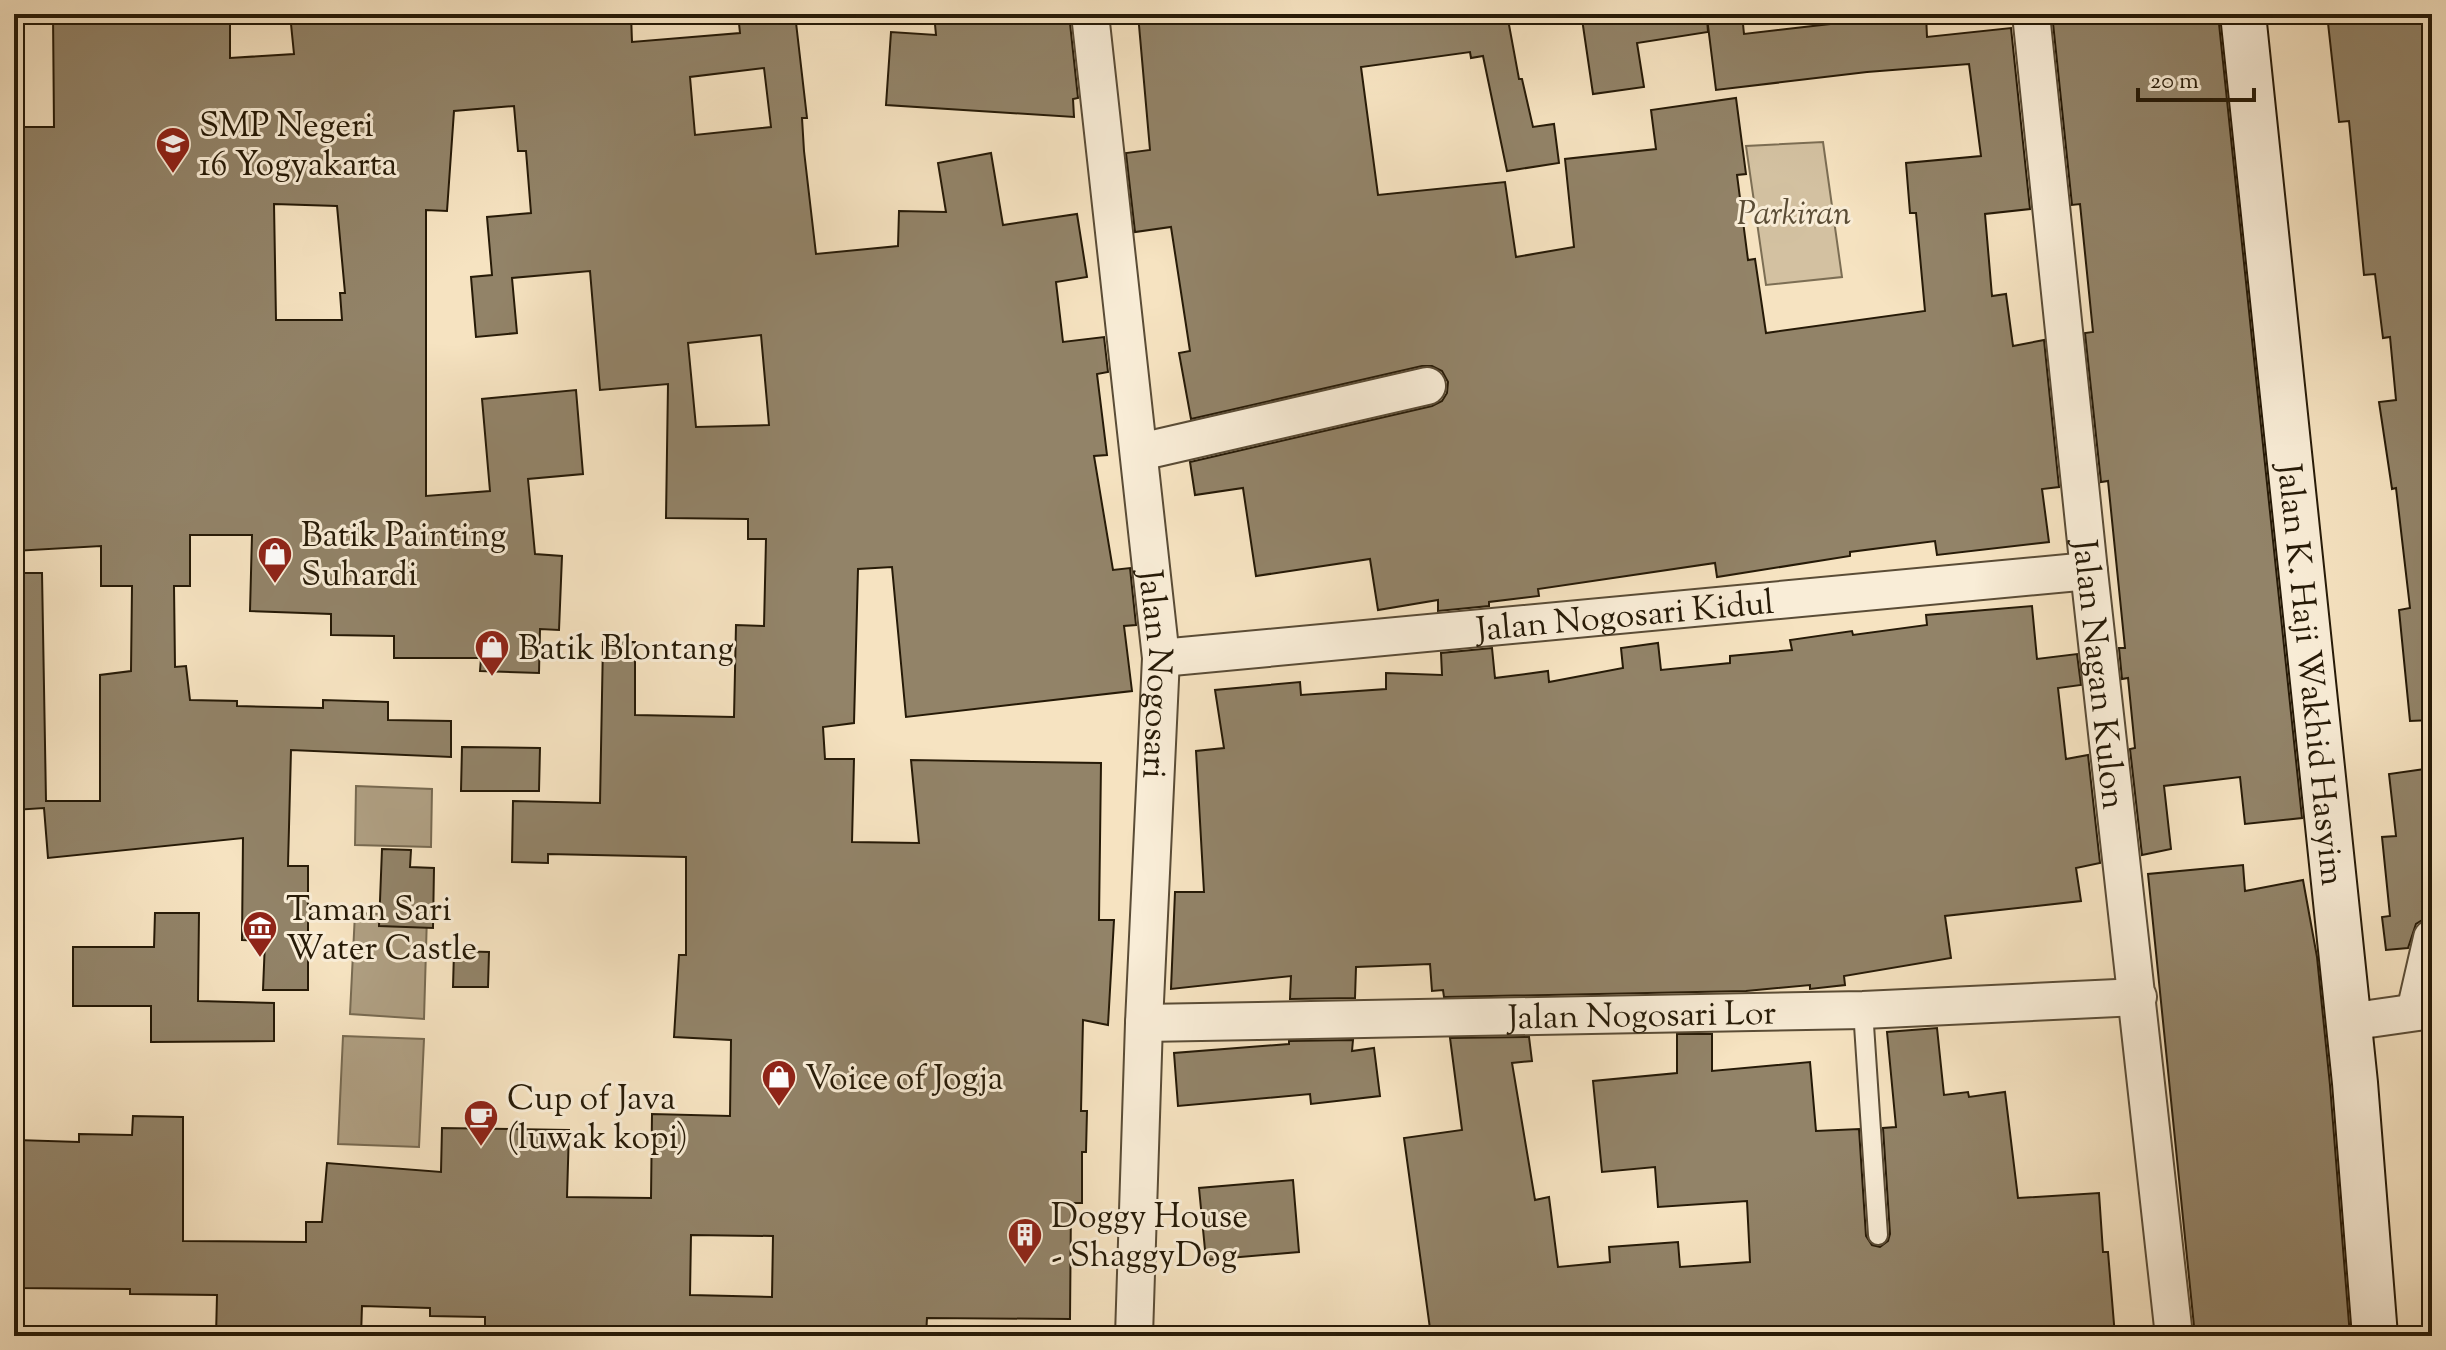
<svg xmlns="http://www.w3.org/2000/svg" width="2446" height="1350" font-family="'Sorts Mill Goudy',serif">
<rect width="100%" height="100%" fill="#f6e3c1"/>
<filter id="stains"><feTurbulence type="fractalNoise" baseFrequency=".0025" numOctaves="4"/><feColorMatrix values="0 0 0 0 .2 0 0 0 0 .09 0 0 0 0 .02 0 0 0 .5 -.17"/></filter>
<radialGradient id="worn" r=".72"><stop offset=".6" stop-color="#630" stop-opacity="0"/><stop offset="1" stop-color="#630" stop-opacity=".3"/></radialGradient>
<!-- green -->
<path fill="#d3c1a1" stroke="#7c6e54" stroke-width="2" d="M1823 142 1842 277 1766 285 1746 146Z"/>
<!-- water -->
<path fill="#af9f82" stroke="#786a51" stroke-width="2" d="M356 786 432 789 431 847 355 845Z
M355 913 379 914V926L427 915 424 1019 350 1014Z
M343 1036 424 1039 419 1147 338 1144Z"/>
<!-- building -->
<path fill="#928368" stroke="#261a07" stroke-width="2" fill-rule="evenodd" d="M53 14H230V58L294 54 290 14H631L632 42 740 33 738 14H795L807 118H802L804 151 816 254 898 246 899 211 946 212 938 163 991 153 1003 225 1077 214 1087 277 1056 282 1063 342 1104 337 1108 372 1097 374 1107 455 1094 456 1113 570 1130 568 1136 625 1124 626 1132 691 906 717 892 567 858 569 854 723 823 727 825 759H854L852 842 919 843 911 760 1101 763 1099 920H1114L1108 1025 1083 1020 1081 1111H1087L1086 1152H1082V1203H1071L1070 1319 927 1318 926 1336H599V1328L485 1326V1317L430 1316V1308L362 1306 361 1336H216L217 1295 130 1294V1289L15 1288 17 1140 79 1142V1134L132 1135 133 1116 183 1117V1241L306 1242V1222H322L327 1163 441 1172 442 1128 569 1130 567 1197 651 1198 652 1114 730 1116 731 1040 674 1037 679 955H686V857L548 854V863L512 862 513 801 600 803 603 642H635V715L734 717 736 625 764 626 766 539H748V519L666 518 668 384 600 390 590 271 512 278 517 333 476 337 471 277 492 275 487 217 531 213 526 151H518L514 106 454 111 447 211 426 210V496L490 491 482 399 576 390 583 474 528 479 535 554 562 556 559 630 540 629 539 673 480 671 481 658H394V636L331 635V614L250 611 252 535H190V586H174L175 667 186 666 190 700 237 701V706L323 708V700L388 702V720L451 721V757L291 750 288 866H308V990H263L265 941 242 940 243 838 48 858 44 808 14 810V573H42L46 801H100V675L131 671 132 586H101V546L14 551V127H54ZM764 68 771 127 695 135 690 77ZM274 204 337 206 345 293H340L342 320H276ZM761 335 769 425 696 427 688 343ZM691 1235 773 1236 772 1297 690 1295Z
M934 14H1069L1078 98 1073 99 1074 117 886 105 891 32 936 35Z
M1138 14H1507L1519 79H1522L1533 127 1554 124 1559 163 1507 171 1483 56 1471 58 1470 52 1361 67 1378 195 1505 182 1516 257 1574 247 1565 159 1656 149 1651 110 1736 98 1746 174 1737 175 1748 260 1755 259 1766 333 1925 311 1916 213H1910L1906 163 1981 156 1969 64 1867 72 1716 90 1707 18 1708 32 1637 43 1644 87 1593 94 1582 19 1585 18V14H1742L1744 34 1856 21V14H1926L1927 37 2011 28 2030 209 1985 214 1992 296 2006 294 2013 346 2044 340 2059 487 2042 489 2049 542 1937 555 1935 541 1850 552V556L1717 577 1715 563 1538 589 1539 596 1489 602V606L1438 611V600L1378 610 1370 559 1256 576 1243 488 1195 495 1190 462 1432 406 1442 401 1447 393 1448 382 1442 371 1432 366H1422L1191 419 1179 353 1190 351 1171 227 1135 232 1126 153 1150 150Z
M2060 14H2218L2302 818 2245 824 2240 777 2164 786 2171 849 2142 855 2130 749 2135 748 2128 678 2122 679 2119 648H2125L2108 481 2101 482 2085 333 2093 332 2080 204 2072 205 2053 23 2061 22Z
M2327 14H2432V720L2410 721 2399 610 2410 608 2396 488 2392 489 2379 402 2396 400 2390 337 2383 338 2375 274 2364 275 2349 121 2339 122Z
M2032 606 2037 659 2077 654 2081 685 2058 688 2066 759 2088 755 2100 863 2076 868 2081 901 1945 916 1951 958 1844 976 1845 985 1810 989V985L1746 991 1444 997 1443 990 1432 991 1430 964 1356 967 1355 998 1290 999 1291 976 1171 989 1175 892H1204L1196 751 1224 748 1215 690 1300 682 1301 695 1386 689V673L1442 675 1441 653 1492 648 1495 678 1548 671 1549 682 1623 668 1621 648 1658 643 1661 670 1730 663V656L1792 650 1790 640 1852 631 1853 635 1927 625 1926 615Z
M462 747 540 748 539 791H461Z
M2432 768V814L2425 815 2432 901 2422 902 2424 919 2416 924 2408 948 2386 950 2382 917 2390 916 2382 837 2396 836 2389 774Z
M382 849 411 850 410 867 434 868 433 928 379 926Z
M2243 865 2245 891 2303 880 2317 957 2330 1085 2350 1336H2195L2148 874Z
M155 913H199L198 1001 274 1003V1041L151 1042V1006H73V947H154Z
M454 951 489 952 488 987H453Z
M1937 1028 1944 1095 1968 1092 1969 1097 2005 1092 2018 1198 2099 1193 2103 1252H2108L2115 1336H1431L1404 1138 1462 1130 1450 1038 1529 1037 1532 1061 1512 1063 1535 1200 1549 1197 1558 1267 1610 1262 1609 1247 1678 1242 1680 1267 1750 1262 1747 1201 1658 1207 1655 1167 1602 1172 1593 1081 1677 1073V1034H1712V1071L1810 1062 1816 1131 1859 1129 1866 1236 1872 1245 1880 1247 1888 1241 1890 1234 1883 1128 1896 1127 1887 1032Z
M1353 1040 1352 1051 1374 1048 1380 1096 1311 1104 1310 1094 1178 1106 1174 1053 1289 1044V1041Z
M1293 1180 1299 1252 1206 1260 1199 1188Z"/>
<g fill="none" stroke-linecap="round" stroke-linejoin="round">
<defs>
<path id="service" d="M1863 1010 1878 1235"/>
<g id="minor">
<path id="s1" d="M1090 14 1161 658 1144 1023 1134 1336"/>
<path id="s2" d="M2031 14 2089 571 2174 1336"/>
<path d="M1140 452 1427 386"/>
<path id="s3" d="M1161 658 2089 571"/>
<path d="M2415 1012 2432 938"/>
<path d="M2348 1022 2432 1010"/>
<path id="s4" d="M1144 1023 1863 1010 2138 997"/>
</g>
<g id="secondary">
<path id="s5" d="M2243 14 2355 1083 2375 1336"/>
</g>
</defs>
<!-- service casing -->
<use href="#service" stroke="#5a4c36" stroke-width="22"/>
<!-- minor casing -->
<use href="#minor" stroke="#5a4c36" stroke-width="40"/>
<!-- secondary casing -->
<use href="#secondary" stroke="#261a07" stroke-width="48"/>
<!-- service -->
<use href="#service" stroke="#f9edd7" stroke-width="18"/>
<!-- minor -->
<use href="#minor" stroke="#f9edd7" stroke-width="36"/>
<!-- secondary -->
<use href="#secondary" stroke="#f9edd7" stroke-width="44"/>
</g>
<!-- icons -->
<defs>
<symbol id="school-pin" viewBox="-11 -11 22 30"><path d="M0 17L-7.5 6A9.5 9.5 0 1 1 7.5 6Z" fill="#8f2418" stroke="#f9edd7"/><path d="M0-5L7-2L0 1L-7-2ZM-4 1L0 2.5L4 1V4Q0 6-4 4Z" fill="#fff"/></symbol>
<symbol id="shop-pin" viewBox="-11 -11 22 30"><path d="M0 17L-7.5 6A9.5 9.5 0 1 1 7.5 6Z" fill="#8f2418" stroke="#f9edd7"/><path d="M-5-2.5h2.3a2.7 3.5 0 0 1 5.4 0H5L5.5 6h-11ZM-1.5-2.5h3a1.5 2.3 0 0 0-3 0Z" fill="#fff"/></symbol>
<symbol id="museum-pin" viewBox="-11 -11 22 30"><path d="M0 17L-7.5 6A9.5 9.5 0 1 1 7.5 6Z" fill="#8f2418" stroke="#f9edd7"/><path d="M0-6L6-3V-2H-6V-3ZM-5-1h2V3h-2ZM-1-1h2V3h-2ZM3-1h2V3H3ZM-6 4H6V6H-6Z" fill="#fff"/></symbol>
<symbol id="cafe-pin" viewBox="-11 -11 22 30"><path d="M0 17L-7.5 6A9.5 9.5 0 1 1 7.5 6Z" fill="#8f2418" stroke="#f9edd7"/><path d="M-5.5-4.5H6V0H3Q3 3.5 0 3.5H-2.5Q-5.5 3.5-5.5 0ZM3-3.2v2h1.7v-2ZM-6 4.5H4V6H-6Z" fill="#fff"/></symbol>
<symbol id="building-pin" viewBox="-11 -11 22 30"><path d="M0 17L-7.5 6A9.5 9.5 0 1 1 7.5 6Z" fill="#8f2418" stroke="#f9edd7"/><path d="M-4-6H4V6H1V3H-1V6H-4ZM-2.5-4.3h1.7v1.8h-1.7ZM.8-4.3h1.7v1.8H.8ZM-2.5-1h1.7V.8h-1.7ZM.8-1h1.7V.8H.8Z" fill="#fff"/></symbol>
</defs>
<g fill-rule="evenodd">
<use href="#school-pin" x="153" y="124" width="40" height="54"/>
<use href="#shop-pin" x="255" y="534" width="40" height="54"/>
<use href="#shop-pin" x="472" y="627" width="40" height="54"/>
<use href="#museum-pin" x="240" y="908" width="40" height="54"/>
<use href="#shop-pin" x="759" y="1057" width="40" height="54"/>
<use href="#cafe-pin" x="461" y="1097" width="40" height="54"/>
<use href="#building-pin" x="1005" y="1215" width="40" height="54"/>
</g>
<g text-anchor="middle" stroke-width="6" stroke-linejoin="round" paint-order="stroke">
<!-- poi labels -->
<g font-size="34" fill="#261a07" stroke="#f9edd7" text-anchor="start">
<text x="199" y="136">SMP Negeri<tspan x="199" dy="39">16 Yogyakarta</tspan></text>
<text x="301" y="546">Batik Painting<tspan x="301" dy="39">Suhardi</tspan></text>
<text x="518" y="659">Batik Blontang</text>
<text x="286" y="920">Taman Sari<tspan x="286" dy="39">Water Castle</tspan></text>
<text x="805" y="1089">Voice of Jogja</text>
<text x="507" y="1109">Cup of Java<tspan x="507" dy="39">(luwak kopi)</tspan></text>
<text x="1051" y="1227">Doggy House<tspan x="1051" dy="39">- ShaggyDog</tspan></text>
</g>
<!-- park labels -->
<g font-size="34" font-style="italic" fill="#5a4c35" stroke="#f9edd7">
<text x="1794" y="224">Parkiran</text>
</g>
<!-- street labels -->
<g font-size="34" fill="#261a07" stroke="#f9edd7">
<text dy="12" stroke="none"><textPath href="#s3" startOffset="466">Jalan Nogosari Kidul</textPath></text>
<text dy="12" stroke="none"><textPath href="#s1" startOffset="664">Jalan Nogosari</textPath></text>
<text dy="12" stroke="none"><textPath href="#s2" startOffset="664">Jalan Nagan Kulon</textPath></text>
<text dy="12" stroke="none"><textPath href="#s5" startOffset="664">Jalan K. Haji Wakhid Hasyim</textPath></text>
<text dy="12" stroke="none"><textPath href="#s4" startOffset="498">Jalan Nogosari Lor</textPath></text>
</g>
</g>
<!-- margin -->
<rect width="2446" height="1350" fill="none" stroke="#f6e3c1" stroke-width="48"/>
<rect x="16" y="16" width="2414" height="1318" fill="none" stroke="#261a07" stroke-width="4"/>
<rect x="24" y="24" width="2398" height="1302" fill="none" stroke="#261a07" stroke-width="2"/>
<!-- scale -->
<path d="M2138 88v12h116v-12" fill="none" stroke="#261a07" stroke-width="4"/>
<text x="2150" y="88" font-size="24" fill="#261a07" stroke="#f9edd7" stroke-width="6" paint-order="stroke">20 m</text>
<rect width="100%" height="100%" filter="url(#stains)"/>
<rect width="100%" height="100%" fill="url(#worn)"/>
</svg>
